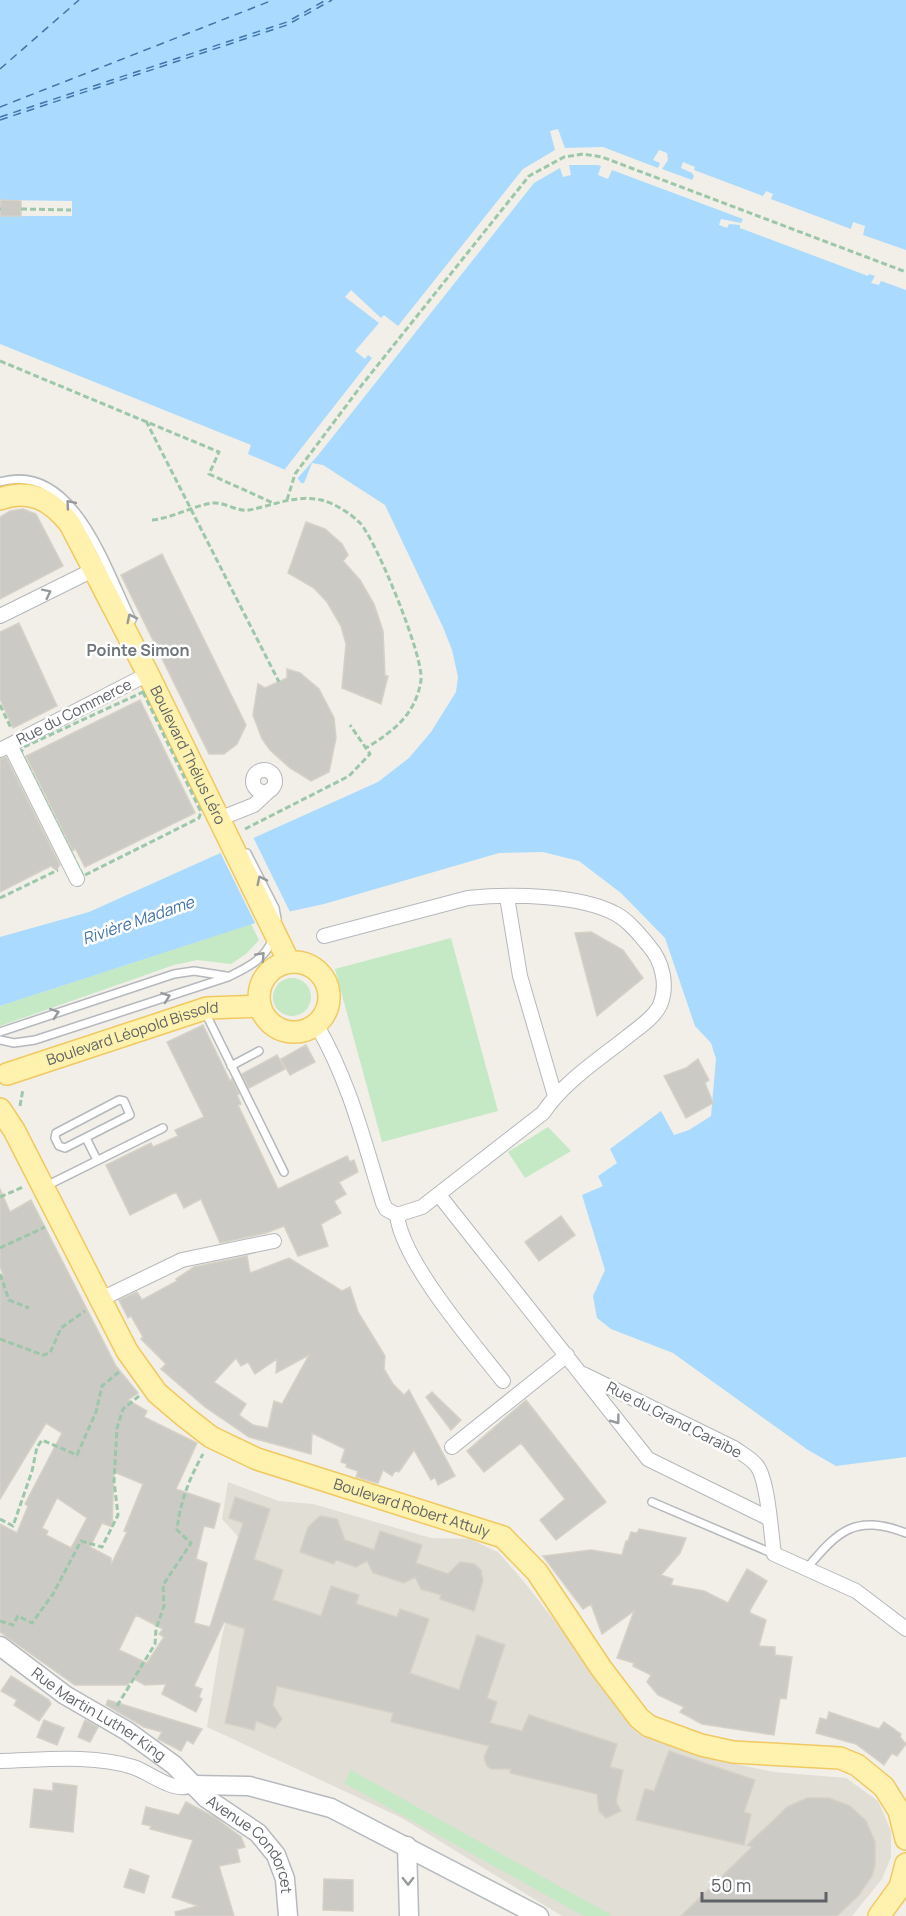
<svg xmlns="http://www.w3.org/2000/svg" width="906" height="1916" font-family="Manrope,sans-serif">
<rect width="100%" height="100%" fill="#f1efe8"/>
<!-- education -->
<path fill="#e1ded6" d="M228 1482 279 1501 313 1504 431 1538 470 1539 498 1552 525 1583 639 1729 703 1757 774 1772 846 1778 878 1801 891 1831V1857L882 1879 852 1916H562L402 1818 207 1727 220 1646 243 1542 222 1519Z"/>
<!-- green -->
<path fill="#c5e8c5" d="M251 924 259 940 246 954 231 964 197 960 174 965 0 1026V1006Z
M451 938 498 1111 382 1142 335 969Z
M273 997a19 19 0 1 1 38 0a19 19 0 1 1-38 0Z
M548 1127 571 1151 525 1178 508 1152Z
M351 1770 611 1915 610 1916H584L344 1783Z"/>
<!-- water -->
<path fill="#aadaff" d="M0 0H906V1457L836 1466 808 1450 673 1353 611 1329 597 1318 593 1296 605 1270 582 1195 603 1186 598 1176 617 1163 610 1149 661 1111 674 1135 689 1130 711 1116 716 1059 711 1043 695 1026 665 938 621 893 579 861 543 852 499 853 324 904 292 911 0 1006V937L89 912 378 782 409 758 431 732 456 692 458 677 452 650 443 627 385 505 323 465 312 463 304 483H301L295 474 248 454 251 445 0 344Z"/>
<!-- pier -->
<path fill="#f1efe8" d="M558 129 565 148 603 147 658 168 660 163 653 160 659 150 667 153 668 160 662 169 692 180 694 176 692 173 681 168 683 162 695 167 694 170 763 196 766 191 773 194 771 199 851 229 853 222 865 226 863 235 906 250V290L881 281 879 285 871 283 875 276 869 274 868 276 740 228V225L729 224 727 228 719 225 721 219 741 223 743 219 612 170 608 179 598 175 601 166 597 165H569L571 175 563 177 560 168 534 183 319 454 296 480 285 469 372 358 368 355 365 359 355 351 379 323 345 297 351 290 381 318 384 315 398 326 523 169 555 150 550 131Z
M0 200 72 201V216H0Z
M253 837 291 914 256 925 220 852Z"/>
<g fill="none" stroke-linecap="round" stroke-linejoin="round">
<!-- ferry -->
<path stroke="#4174aa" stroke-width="1.5" stroke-dasharray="8 6" stroke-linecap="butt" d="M0 69 79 0
M0 107 273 0
M0 117 287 22 326 0
M0 120 287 25 332 0"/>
</g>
<!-- building -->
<path fill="#cccac5" stroke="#d6d1c6" stroke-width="1.5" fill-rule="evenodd" d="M1 200 21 201V216H0Z
M23 509 36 514 63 566 0 599V517L10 511Z
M306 522 325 529 342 544 348 555 343 561 360 580 374 604 383 631 385 676H388L381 704 342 688 346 644 341 626 327 602 314 588 288 573Z
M162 554 246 725 237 744 224 754H209L121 575Z
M19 623 57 706 13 728 0 699V632Z
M287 669 300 673 319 689 334 718 336 738 329 772 311 781 290 768 270 750 262 739 253 715 258 684 265 688 287 678Z
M140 700 195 813 85 867 75 848 73 851 26 756Z
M6 757 60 865 56 870 51 866 0 892V759Z
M591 932 623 950 643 978 597 1016 575 933Z
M203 1025 230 1081 232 1079 239 1094 237 1095 241 1104 238 1105 278 1189 347 1156 350 1162 354 1160 358 1172 339 1182 346 1194 334 1201 341 1213 321 1224 328 1246 298 1256 284 1226 266 1233 220 1243 201 1199 184 1208 176 1192 130 1215 106 1165 151 1143 153 1147 178 1136 175 1130 204 1117 167 1042Z
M306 1045 315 1062 290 1075 281 1059Z
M277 1055 285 1069 249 1088 242 1074Z
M698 1059 709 1080 705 1083 713 1103 686 1118 664 1076 686 1068Z
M0 1189 10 1212 31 1200 116 1366 138 1393 128 1400 147 1411 144 1417 197 1443 176 1489 220 1504 214 1528 204 1526 196 1559 207 1563 194 1623 210 1627 243 1523 229 1518 235 1497 270 1509 254 1559 283 1570 273 1600 321 1616 331 1586 359 1595 356 1604 397 1617 400 1609 429 1619 410 1673 459 1690 477 1635 505 1645 487 1698 497 1702 490 1723 522 1731 529 1715 617 1744 610 1767 623 1770 616 1802 621 1811 606 1818 599 1811 597 1794 510 1773 511 1769H491L487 1766 484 1757 489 1746 391 1722 393 1713 277 1686 273 1705 282 1719 275 1728 256 1721 254 1730 225 1723 245 1629 224 1622 194 1686 202 1689 199 1697 202 1699 196 1712 162 1694 166 1684 145 1685 132 1678 128 1685H75L0 1632V1524L17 1533 28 1506 25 1504 62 1433 46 1423 0 1499V1276L3 1275 0 1266ZM114 1472 143 1484 124 1531 127 1532 111 1565V1558L90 1547 102 1523 112 1527ZM57 1498 87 1518 71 1548 46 1535 48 1531 42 1528ZM136 1615 163 1629 159 1634 164 1637 147 1663 119 1650Z
M561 1216 575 1235 539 1261 525 1242Z
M247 1256 250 1273 289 1258 342 1291 350 1287 358 1312 385 1356 384 1369 393 1384 404 1395 409 1390 455 1476 438 1485 435 1477 431 1480 414 1450 399 1472 395 1471 392 1476 383 1470 378 1483 356 1477 358 1471 346 1467 347 1464 341 1462 345 1449 312 1433 311 1454 249 1437 205 1407 161 1369 166 1364 141 1339 143 1337 131 1316 128 1318 119 1300 137 1292 142 1300 177 1281 176 1279 194 1267ZM309 1355 282 1404 274 1401 268 1428 253 1425 239 1415 246 1404 214 1382 236 1358 241 1366 248 1362 255 1374 277 1359 276 1373Z
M432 1392 461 1420 451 1430 426 1397Z
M526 1400 606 1502 556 1540 540 1520 565 1499 521 1443 484 1472 467 1451Z
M320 1516 337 1519 345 1540 374 1550 380 1531 422 1545 416 1563 448 1574 460 1562 474 1564 481 1570 483 1581 474 1611 440 1599 441 1595 421 1589 415 1577 404 1583 373 1573 367 1561 356 1567 336 1560 334 1564 300 1552 308 1527Z
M639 1529 686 1538 680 1553 661 1575 673 1579 671 1585 704 1591 728 1603 747 1569 767 1581 750 1610V1613L766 1620 759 1646 775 1647V1655L792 1657 786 1699 780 1698 774 1735 702 1724 680 1712 684 1707 658 1695 647 1682 651 1675 633 1666 634 1663 617 1658 634 1611 602 1634 591 1604 583 1609 543 1556 591 1550 622 1555 626 1541H628L631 1532 637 1533Z
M11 1676 49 1700 51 1704 39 1721 14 1705 17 1700 1 1691Z
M108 1700 160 1716 202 1729 193 1744 187 1740 181 1751 158 1739 162 1732 144 1727 106 1705Z
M829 1712 879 1729 884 1722 901 1734 900 1737 906 1744 897 1756 892 1753 884 1765 856 1744 816 1733 820 1718 827 1720Z
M44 1720 64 1728 57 1745 37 1737Z
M85 1720 98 1727 90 1742 78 1737Z
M669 1751 755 1780 744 1812 751 1814 744 1845 636 1820 645 1789 654 1791Z
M53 1783 77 1786 73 1832 30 1827 34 1789 53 1791Z
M807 1798H829L850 1806 866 1821 875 1842V1865L872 1876 859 1895 837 1916H681L752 1847 747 1845 779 1815 787 1807Z
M186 1802 214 1817 241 1837 245 1847 237 1849 240 1862 219 1866 234 1916H176L175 1912 198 1906 172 1897 193 1840 150 1829 151 1826 142 1824 146 1807 179 1815Z
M130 1869 149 1876 144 1893 124 1887Z
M324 1879 353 1880V1911L323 1910Z"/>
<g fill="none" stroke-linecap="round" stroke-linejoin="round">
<defs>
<path id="service" d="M0 482C74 460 107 570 132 620
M247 853 275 908 277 919
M204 1010 284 1172
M0 1032 174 974 194 971 226 976
M0 1040 14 1043 35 1040 228 977C248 967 264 960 273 939
M231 1066 259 1051
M119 1100 124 1101 130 1115 65 1148 59 1146 55 1138 56 1133Z
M86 1138 97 1160
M46 1186 163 1128
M652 1502 774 1554
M807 1568C839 1530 855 1514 906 1533"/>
<path id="minor" d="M0 616 95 569
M10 745 77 879
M0 750 148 674
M253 781a11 11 0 1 1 22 0a11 11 0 1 1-22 0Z
M219 819 254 805 271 789
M507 897 520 976 555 1096
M316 1024C349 1080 364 1141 383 1203L386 1209 397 1215 422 1207 543 1113C564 1082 598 1060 627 1037 638 1028 654 1018 660 1005 668 986 663 962 649 946 640 935 629 921 616 914 579 894 510 894 468 898L324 936
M439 1195 648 1459 768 1518
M397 1215C402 1261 473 1343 503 1381
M99 1300 182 1260 274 1241
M583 1374 734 1448C742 1454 751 1458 757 1466 768 1480 771 1534 774 1554L856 1591 906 1629
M452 1447 567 1355
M0 1761C42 1760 92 1754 133 1767 151 1773 174 1794 192 1785"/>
<g id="secondary">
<path id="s1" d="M0 1646 65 1695 127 1731 174 1765 206 1798 258 1833 276 1855 285 1879 288 1916"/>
<path d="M192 1785 249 1786 331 1808 539 1916"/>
<path d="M407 1846 409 1916"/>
</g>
<g id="primary">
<path id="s2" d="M0 499C30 488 51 500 70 524L148 674 289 962"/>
<circle cx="294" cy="997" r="35"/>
<path id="s3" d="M7 1074 207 1008 260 1006"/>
<path id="s4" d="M0 1109 14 1130 127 1351 157 1393 184 1416 211 1437 257 1459 503 1537 537 1572 601 1668 639 1718 649 1726 701 1745 733 1752 840 1758 857 1765 884 1787 899 1811 906 1839"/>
<path d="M879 1916 900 1887 906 1864"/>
</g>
</defs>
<!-- service casing -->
<use href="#service" stroke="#b5b8bc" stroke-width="10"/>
<!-- minor casing -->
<use href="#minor" stroke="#b5b8bc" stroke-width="16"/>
<!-- secondary casing -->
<use href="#secondary" stroke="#b6babf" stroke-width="21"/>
<!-- primary casing -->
<use href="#primary" stroke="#f2c960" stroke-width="24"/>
<!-- path -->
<path stroke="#9cc7a9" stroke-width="3" stroke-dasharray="6 3" stroke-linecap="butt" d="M0 70V69
M0 209H1
M21 209 71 210
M0 361 219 452 209 474 273 503
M146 421 279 682
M287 500 295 474 361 386 529 176 564 157 583 154 602 157 906 272
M152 520C173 518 192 506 213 503 225 502 237 512 249 510 271 506 297 494 321 500 334 503 350 513 360 523 376 540 424 657 421 680 416 714 394 731 366 748
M143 692 201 812 199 818 83 876 21 752 24 747Z
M0 705 11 728
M245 829 349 776 370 754 350 725
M0 898 58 870
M307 959C334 973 335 991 330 1018
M263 1025 274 1034 306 1038
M20 1106 23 1089
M0 1197 23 1187
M0 1248 45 1227
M0 1274 9 1300 29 1308
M0 1339 43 1355 50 1353 61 1328 85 1311
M0 1519 13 1526 32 1471 37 1447 42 1440 77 1455 96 1412 102 1386 119 1372
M0 1621 13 1625 18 1616 32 1623 53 1594 81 1541 102 1547 118 1515 114 1481 117 1428 123 1409 139 1396
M117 1706 155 1644 156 1629 164 1606 163 1585 191 1543 177 1530C180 1502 189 1479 203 1454"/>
<!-- service -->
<use href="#service" stroke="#fff" stroke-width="7"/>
<!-- minor -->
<use href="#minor" stroke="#fff" stroke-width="14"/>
<!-- secondary -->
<use href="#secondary" stroke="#fff" stroke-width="18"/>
<!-- primary -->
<use href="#primary" stroke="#fff2af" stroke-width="21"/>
</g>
<!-- one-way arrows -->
<defs><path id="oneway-chevron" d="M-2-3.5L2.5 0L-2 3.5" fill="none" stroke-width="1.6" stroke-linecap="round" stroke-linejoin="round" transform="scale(1.5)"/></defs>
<g stroke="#979a9d">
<use href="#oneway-chevron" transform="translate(70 504) rotate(-130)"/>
<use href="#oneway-chevron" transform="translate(47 593) rotate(-26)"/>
<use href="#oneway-chevron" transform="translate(131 618) rotate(-116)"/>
<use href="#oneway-chevron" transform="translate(261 880) rotate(-116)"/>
<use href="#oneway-chevron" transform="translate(261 956) rotate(-47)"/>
<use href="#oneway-chevron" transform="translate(166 997) rotate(-20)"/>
<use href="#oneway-chevron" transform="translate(55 1013) rotate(-19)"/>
<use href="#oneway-chevron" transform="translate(616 1420) rotate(53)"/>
<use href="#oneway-chevron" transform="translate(408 1881) rotate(89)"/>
</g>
<g text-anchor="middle" stroke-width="5" stroke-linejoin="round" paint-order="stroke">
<!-- street labels -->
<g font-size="15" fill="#5f6368" stroke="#fff">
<text transform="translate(74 712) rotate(-27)" y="5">Rue du Commerce</text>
<text dy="5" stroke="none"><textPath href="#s2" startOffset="340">Boulevard Thélus Léro</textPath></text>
<text dy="5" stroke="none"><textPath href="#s3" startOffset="132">Boulevard Léopold Bissold</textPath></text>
<text transform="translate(674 1420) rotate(27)" y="5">Rue du Grand Caraïbe</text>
<text dy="5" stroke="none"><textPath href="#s4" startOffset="608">Boulevard Robert Attuly</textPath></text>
<text dy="5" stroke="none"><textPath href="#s1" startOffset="120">Rue Martin Luther King</textPath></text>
<text dy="5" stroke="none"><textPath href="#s1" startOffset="324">Avenue Condorcet</textPath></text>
</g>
<!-- neighbourhood labels -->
<g font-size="16" font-weight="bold" fill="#70757a" stroke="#fff">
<text x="138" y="656">Pointe Simon</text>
</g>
<!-- water labels -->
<g font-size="16" font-style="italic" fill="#4174aa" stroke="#fff">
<text transform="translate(138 920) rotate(-19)" y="6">Rivière Madame</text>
</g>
</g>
<!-- scale -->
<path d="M702 1892v9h124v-9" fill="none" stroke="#5f6368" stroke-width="3"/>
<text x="711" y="1892" font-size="18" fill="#5f6368" stroke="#ffffff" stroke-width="4.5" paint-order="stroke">50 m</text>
</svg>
